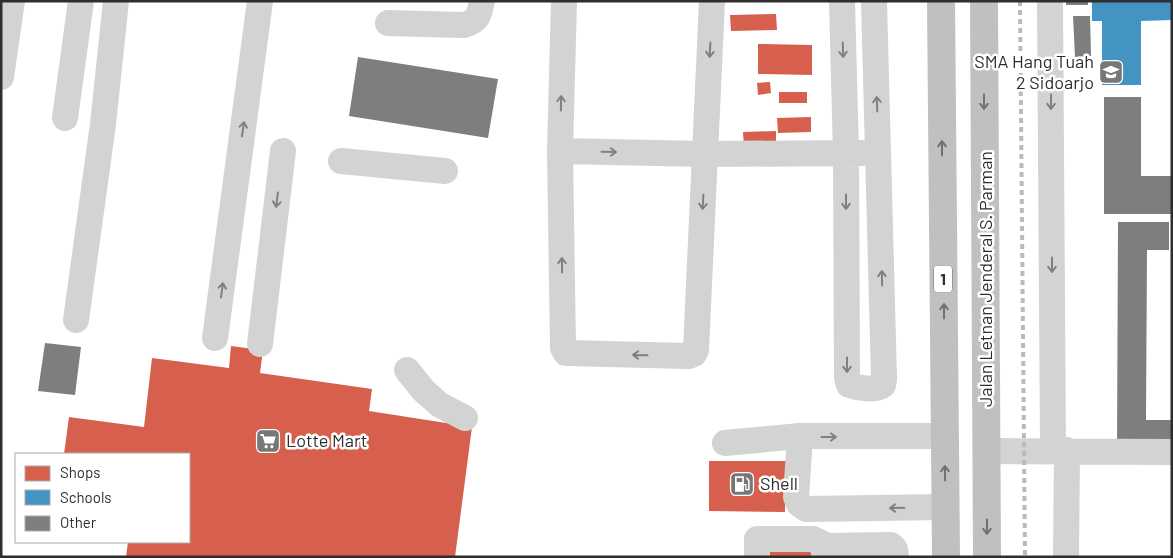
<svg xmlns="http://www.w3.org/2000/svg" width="1173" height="558" font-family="Barlow,sans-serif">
<rect width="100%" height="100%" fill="#fff"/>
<!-- shops -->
<path fill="#d6604d" d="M776 14 777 30 731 31 730 15Z
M758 44 812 45V75L758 74Z
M770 82 771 93 758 95 757 83Z
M779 92H807V103H779Z
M811 117V132L778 133 777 118Z
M776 131V147L744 148 743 132Z
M231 346 263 350 260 373 372 389 369 411 472 427 455 557H126L128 542H189V454H64L69 417 144 427 152 358 229 368Z
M709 461H786L785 512 709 511Z
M811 549V557H761V550Z"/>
<!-- schools -->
<path fill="#4393c3" d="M1092 1H1172V20L1141 21V85H1102V21H1092Z"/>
<!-- building -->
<path fill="#7e7e7e" d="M1066 1H1088V5H1066Z
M1073 16H1090L1091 56 1075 57Z
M358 57 498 79 488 138 349 116Z
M1104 97H1141V176H1172V214H1104Z
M1118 222H1169V250H1147L1146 420H1172V450H1117Z
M45 343 81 347 75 395 38 391Z"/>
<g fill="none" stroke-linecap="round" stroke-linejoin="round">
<!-- minor -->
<path stroke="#d3d3d3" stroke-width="26" d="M564 1 560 151 563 348 566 353 689 356 694 354 696 350 712 1
M842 1 846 154 847 378 849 385C858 388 875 391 883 385L884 379 874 1
M1050 1 1053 450
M388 23 464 25C478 21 479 16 482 1
M1 77 12 1
M65 118 81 1
M560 151 705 154 862 153
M341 161 445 171
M76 320 103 124 116 1
M215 338 260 1
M260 344 283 151
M407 370 424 391 440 405 465 418
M945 436H800L796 497 799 504 806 509 946 507
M725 443 800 436
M987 451 1172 452
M757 557V539H813L827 546
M824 557V550L827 546 891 545 895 549 896 557
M1066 557 1067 450"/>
<!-- highway -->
<path stroke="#c0c0c0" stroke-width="28" d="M941 1 946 557
M984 1 987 557"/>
<!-- rail -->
<path stroke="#bababa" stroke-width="4" stroke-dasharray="5 4" stroke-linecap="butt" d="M1020 1 1025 557"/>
</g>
<!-- one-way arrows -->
<defs><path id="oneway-shaft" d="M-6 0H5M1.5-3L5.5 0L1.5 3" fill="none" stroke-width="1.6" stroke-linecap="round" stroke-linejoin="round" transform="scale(1.25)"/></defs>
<g stroke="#808080">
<use href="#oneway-shaft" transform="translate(710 50) rotate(93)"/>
<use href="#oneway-shaft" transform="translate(843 50) rotate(88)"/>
<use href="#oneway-shaft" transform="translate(1051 102) rotate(90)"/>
<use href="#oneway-shaft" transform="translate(561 103) rotate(-89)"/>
<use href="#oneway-shaft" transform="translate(877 104) rotate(-92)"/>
<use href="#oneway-shaft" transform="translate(243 129) rotate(-82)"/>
<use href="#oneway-shaft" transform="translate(609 152) rotate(1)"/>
<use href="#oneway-shaft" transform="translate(277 200) rotate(97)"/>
<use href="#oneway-shaft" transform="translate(703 202) rotate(93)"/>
<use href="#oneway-shaft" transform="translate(846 202) rotate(90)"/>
<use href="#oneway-shaft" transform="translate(562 265) rotate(-91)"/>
<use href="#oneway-shaft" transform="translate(1052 265) rotate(90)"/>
<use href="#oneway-shaft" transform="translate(882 278) rotate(-91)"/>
<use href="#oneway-shaft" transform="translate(222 290) rotate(-82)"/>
<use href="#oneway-shaft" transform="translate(640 355) rotate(-179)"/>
<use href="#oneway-shaft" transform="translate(847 365) rotate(90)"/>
<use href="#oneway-shaft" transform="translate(829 437)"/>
<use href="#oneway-shaft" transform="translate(897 508) rotate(179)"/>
</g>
<g stroke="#707070">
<use href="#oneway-shaft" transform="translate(984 102) rotate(90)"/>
<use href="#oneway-shaft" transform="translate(942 148) rotate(-90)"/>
<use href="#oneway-shaft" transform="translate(944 311) rotate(-90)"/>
<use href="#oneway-shaft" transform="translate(945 473) rotate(-91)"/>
<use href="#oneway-shaft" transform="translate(987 527) rotate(90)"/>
</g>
<!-- icons -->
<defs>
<symbol id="school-square" viewBox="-11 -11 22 22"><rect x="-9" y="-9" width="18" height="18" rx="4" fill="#777" stroke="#fff"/><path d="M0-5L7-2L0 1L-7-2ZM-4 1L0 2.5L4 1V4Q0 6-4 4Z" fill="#fff"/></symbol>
<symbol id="supermarket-square" viewBox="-11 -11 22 22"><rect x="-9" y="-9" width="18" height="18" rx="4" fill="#777" stroke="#fff"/><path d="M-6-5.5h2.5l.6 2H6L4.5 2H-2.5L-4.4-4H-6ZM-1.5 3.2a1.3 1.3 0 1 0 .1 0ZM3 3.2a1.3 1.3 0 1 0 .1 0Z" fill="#fff"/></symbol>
<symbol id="fuel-square" viewBox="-11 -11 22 22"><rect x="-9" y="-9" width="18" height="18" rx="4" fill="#777" stroke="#fff"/><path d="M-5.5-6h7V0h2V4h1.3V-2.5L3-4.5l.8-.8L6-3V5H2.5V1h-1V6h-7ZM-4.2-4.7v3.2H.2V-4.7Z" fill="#fff"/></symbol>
</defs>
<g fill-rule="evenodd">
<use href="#school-square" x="1097" y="58" width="28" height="28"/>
<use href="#supermarket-square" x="254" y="427" width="28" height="28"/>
<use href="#fuel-square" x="728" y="470" width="28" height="28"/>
</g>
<g text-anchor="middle" stroke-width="5" stroke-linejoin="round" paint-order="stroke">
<!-- shield labels -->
<rect fill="#fff" stroke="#6d6d6d" stroke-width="1" x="934" y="265.5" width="18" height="27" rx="4"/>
<g font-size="16" font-weight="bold" fill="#2e2e2e">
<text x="943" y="285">1</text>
</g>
<!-- poi labels -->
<g font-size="18" fill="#2e2e2e" stroke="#fff" text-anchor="start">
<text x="1094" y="68" text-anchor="end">SMA Hang Tuah<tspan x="1094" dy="21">2 Sidoarjo</tspan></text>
<text x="286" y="447">Lotte Mart</text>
<text x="760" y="490">Shell</text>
</g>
<!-- street labels -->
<g font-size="18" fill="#2e2e2e" stroke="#fff">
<text transform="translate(986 279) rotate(-90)" y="6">Jalan Letnan Jenderal S. Parman</text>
</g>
</g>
<!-- border -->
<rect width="1173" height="558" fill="none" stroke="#2e2e2e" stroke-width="5"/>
<!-- legend -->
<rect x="15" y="453" width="175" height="90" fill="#ffffff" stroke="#ababab"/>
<rect x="25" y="466" width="25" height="15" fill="#d6604d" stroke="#ababab"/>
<text x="60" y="478" font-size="15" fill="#2e2e2e">Shops</text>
<rect x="25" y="490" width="25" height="15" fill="#4393c3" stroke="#ababab"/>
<text x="60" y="503" font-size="15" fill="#2e2e2e">Schools</text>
<rect x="25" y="516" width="25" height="15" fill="#7e7e7e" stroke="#ababab"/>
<text x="60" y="528" font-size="15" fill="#2e2e2e">Other</text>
</svg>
